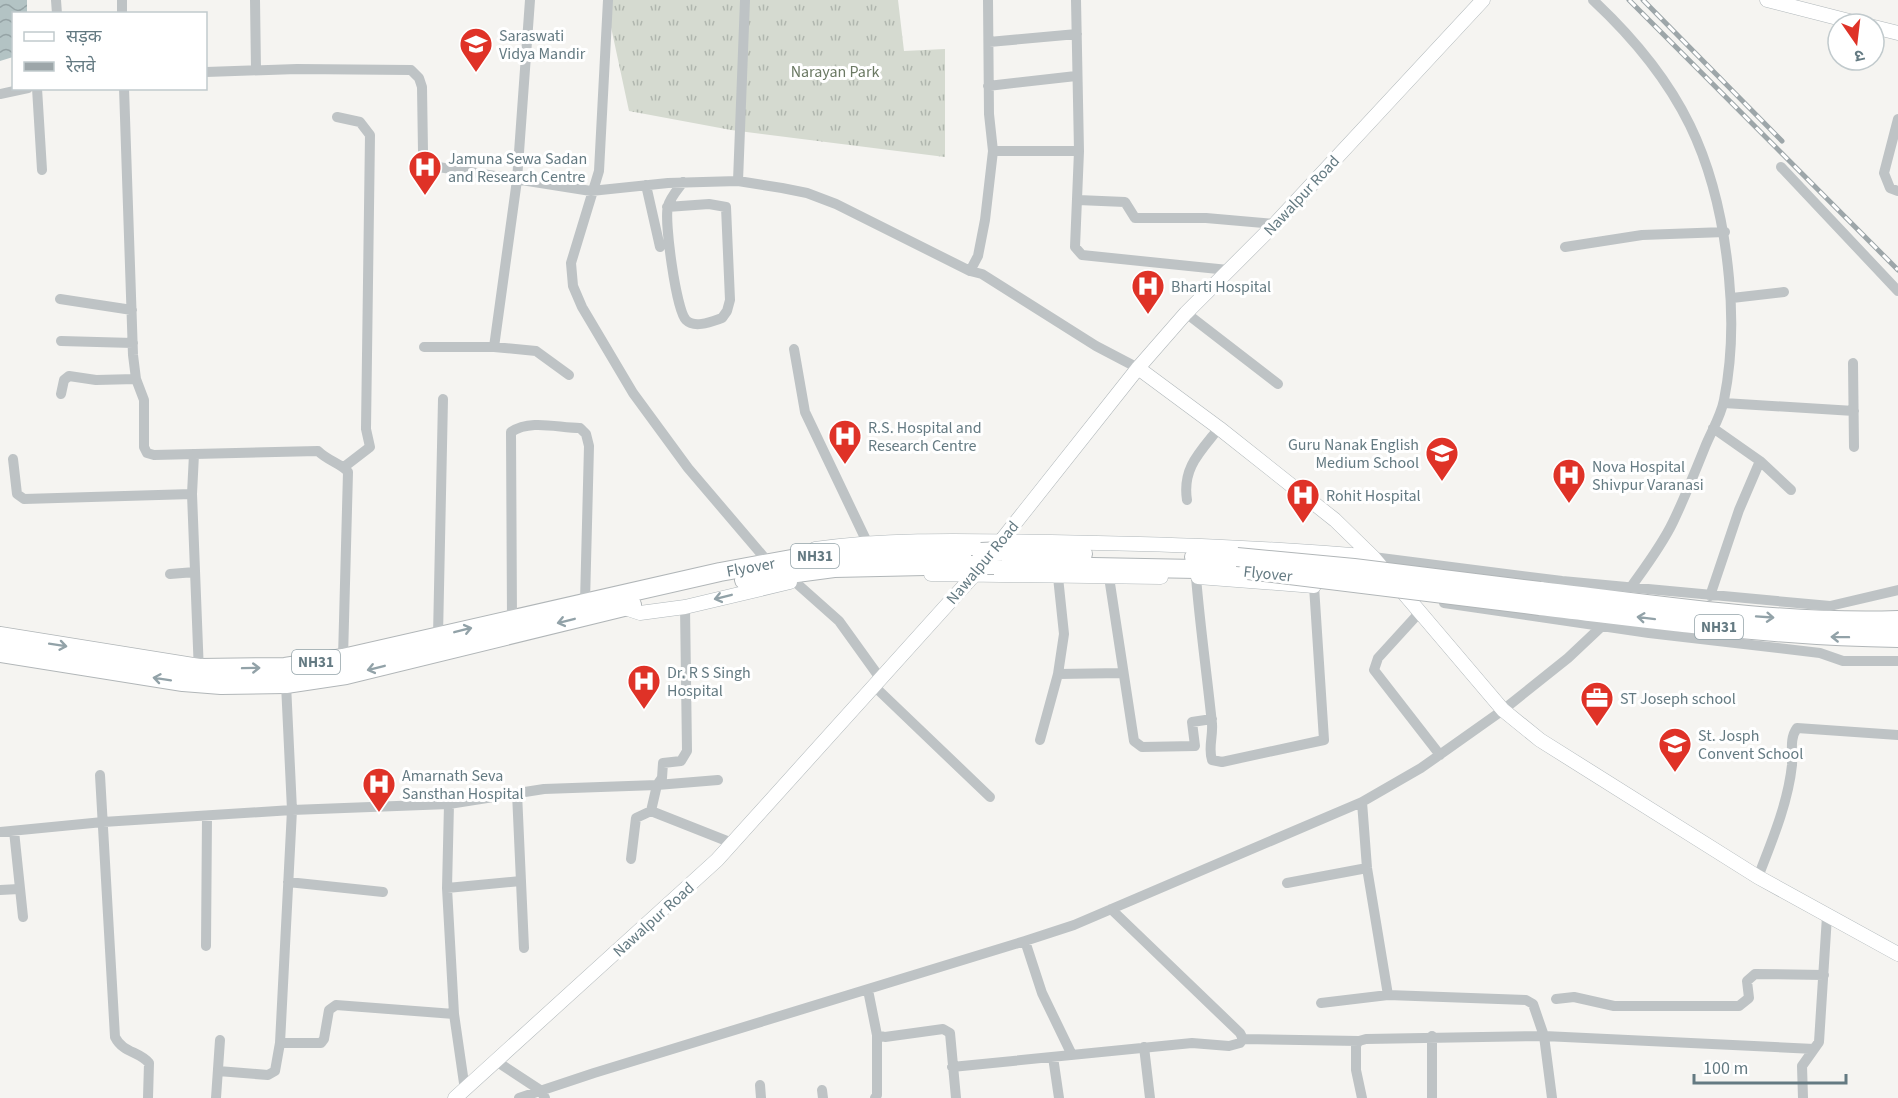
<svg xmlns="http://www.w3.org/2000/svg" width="1898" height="1098" font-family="'Source Sans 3','Noto Sans Devanagari',sans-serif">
<defs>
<pattern id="grass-tufts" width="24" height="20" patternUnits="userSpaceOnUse" patternTransform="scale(1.5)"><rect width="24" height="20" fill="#d5dad0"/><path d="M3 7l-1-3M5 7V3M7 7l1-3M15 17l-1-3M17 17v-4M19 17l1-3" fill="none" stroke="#b0b6ae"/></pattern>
<pattern id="water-waves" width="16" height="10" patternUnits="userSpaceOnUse" patternTransform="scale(1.5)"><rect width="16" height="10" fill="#b3c3c4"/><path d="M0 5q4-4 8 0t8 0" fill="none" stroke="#95a3a5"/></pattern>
</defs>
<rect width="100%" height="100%" fill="#f5f4f1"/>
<!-- grass -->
<path fill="url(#grass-tufts)" d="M609 0H898L904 51 945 49V157L731 130 629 111 608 13Z"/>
<!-- water -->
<path fill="url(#water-waves)" d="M0 0H27V13L14 14 13 57 0 61Z"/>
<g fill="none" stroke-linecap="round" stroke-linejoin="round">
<defs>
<path id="secondary" d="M1767 0 1861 24
M1874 27 1898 33
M1138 368 1219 428 1335 520 1373 557 1503 710 1540 740 1758 877 1898 954
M815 549C893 538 972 541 1051 542 1159 544 1266 547 1373 557
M931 574 1161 577
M1198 577 1314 586
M622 607 640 613 685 607 790 582
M455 1098 717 860 974 575 1138 368 1186 313 1275 224 1483 0"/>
<g id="highway">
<path d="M1001 551 1083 554"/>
<path d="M1194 557H1237"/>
<path d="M994 565 1248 570"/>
<path d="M744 580 834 568 971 565"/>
<path d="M1540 591C1659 605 1778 624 1898 620"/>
<path d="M1540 606C1659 620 1778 637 1898 638"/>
<path id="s1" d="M0 636 199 668 285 667 343 658 720 572 808 556 981 552"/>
<path d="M0 653 183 682 221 685 286 684 346 675 632 605"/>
</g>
</defs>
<!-- secondary casing -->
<use href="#secondary" stroke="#b0b7ba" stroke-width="15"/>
<!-- highway casing -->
<use href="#highway" stroke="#b1b6b8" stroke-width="20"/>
<!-- street -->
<path stroke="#bec3c5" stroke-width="10" d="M56 0 57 14
M122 0V14
M255 0 256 70
M608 0 599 171 571 263 573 286 582 307 633 393 688 468 763 556
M1076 0 1079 151
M1593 0C1681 82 1718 159 1729 278 1733 319 1732 360 1724 400 1721 416 1711 432 1705 447 1695 472 1685 497 1673 522 1662 545 1646 566 1631 587
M989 42 1077 34
M206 72 297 69 411 70 419 78 422 87 423 152 425 161 432 166 591 191 668 183 738 181 782 188 807 193 836 204 970 271 982 274 1096 346 1138 368
M988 86 1076 76
M37 88 42 170
M124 88 133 355 136 379 144 400V447L147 453 154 455 318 451C328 461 342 464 348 472L343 658
M0 94 28 88
M337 117 360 122 370 135 366 429 370 447 344 467
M1898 119 1884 173 1890 188 1898 191
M993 151H1079L1075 247 1082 255 1228 270
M1781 167 1898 291
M738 181 745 0
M646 185 660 247
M1078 200 1125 202 1135 218H1206L1275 224
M667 207 709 204 726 207 730 300 727 311 722 318C713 321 695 329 686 320 676 310 664 220 668 206 670 198 678 189 683 182
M1565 247 1642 235 1725 232
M970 271 978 256 985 220 993 151 989 114 988 0
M1732 298 1784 292
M60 299 132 310
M1186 313 1278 384
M61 341 133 343
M424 347H494L536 351 569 375
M494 347 517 180 530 0
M794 349 805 412 867 542
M1853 363 1854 447
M61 394 64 380 69 376 96 380 136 379
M1724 403 1854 411
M1713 428 1760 461 1791 490
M194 454 192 494 199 673
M13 459 17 494 24 499 192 494
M1187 500C1182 468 1200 452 1219 428
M1373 557 1562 581 1830 606 1898 590
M170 574 195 572
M1109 577 1134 741 1142 747 1195 746 1192 722 1212 719
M1196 577C1200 626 1207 675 1212 724 1213 737 1208 748 1212 760L1222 762 1324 740 1314 586
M794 581 839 621 880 678
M1710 596 1739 510 1760 461
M1444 603 1649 633 1820 653 1843 661H1898
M1419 613 1378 658 1374 670 1440 755
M512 618 511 432C531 419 558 428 580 428L586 434 589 446 585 602
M438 636 443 399
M1058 674 1123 673
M873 685 990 797
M1040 740 1058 674 1064 634 1058 577
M100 775 115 1037C123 1053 139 1051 149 1063L148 1098
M517 793 524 948
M1362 802 1367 868 1388 995
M449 804 544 789 657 785 662 778 663 763 681 761 687 751 685 607
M651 811 732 843
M14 831 23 917
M0 832 103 822 292 810 449 804 447 888 454 1014
M631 859 636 818 651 811 657 785 718 780
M1758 877C1772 841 1788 803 1792 765 1793 752 1789 739 1797 728L1898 735
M288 882 383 892
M1287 883 1367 868
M447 888 521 881
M0 890 19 889
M1025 941 1042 993 1072 1055
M206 946 207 816
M868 990 877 1035 885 1037 943 1029 950 1033 956 1098
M1556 999 1574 997 1614 1006H1739L1749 998 1747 981 1755 974 1824 975
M1321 1003 1388 995 1526 1000 1533 1004 1544 1036 1552 1098
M1432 1036V1098
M1243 1039 1359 1041
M280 1043H321L324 1039 329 1010 336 1005 454 1014 465 1090
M1144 1047 1150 1098
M1053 1057 1059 1098
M496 1061 540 1090 545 1098
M952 1067 1192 1043 1229 1046 1240 1043 1243 1039 1240 1033 1111 909
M218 1071 268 1075 275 1071 280 1043 292 810 286 684
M760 1085 761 1098
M822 1090 823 1098
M216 1098 220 1040
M519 1098 594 1073 1025 941 1074 925 1362 802 1421 768 1503 710 1568 658 1602 626
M875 1098 877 1095V1035
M1362 1098 1356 1070V1045L1359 1041 1366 1039 1544 1036 1814 1049
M1803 1098 1802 1066 1819 1042 1827 916"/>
<!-- secondary -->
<use href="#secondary" stroke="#fff" stroke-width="14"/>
<!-- highway -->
<use href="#highway" stroke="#fff" stroke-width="18"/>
<defs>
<path id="rail" d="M1629 0 1898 270
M1643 0 1782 141"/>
</defs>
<!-- rail casing -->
<use href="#rail" stroke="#9da6a9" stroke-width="5"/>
<!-- rail -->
<use href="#rail" stroke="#fff" stroke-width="3" stroke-dasharray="9" stroke-linecap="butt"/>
<defs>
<path id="highway-bridge" d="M981 552 1001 551
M1237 557 1354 568 1540 591
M971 565H994
M1248 570 1540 606"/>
</defs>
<!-- highway-bridge casing -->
<use href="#highway-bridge" stroke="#b1b6b8" stroke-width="20" stroke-linecap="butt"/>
<!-- highway-bridge -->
<use href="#highway-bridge" stroke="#fff" stroke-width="18"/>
</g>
<!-- one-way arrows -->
<defs><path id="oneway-shaft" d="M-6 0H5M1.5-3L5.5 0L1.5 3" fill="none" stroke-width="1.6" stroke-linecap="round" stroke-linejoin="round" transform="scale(1.5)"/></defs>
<g stroke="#92a2a8">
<use href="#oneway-shaft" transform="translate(723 597) rotate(166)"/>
<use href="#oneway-shaft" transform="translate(1765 617) rotate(4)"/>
<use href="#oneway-shaft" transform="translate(1646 618) rotate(-173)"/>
<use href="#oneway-shaft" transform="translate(566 621) rotate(166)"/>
<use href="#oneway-shaft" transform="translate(463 630) rotate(-14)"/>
<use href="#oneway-shaft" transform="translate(1840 637) rotate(-179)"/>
<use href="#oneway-shaft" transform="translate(58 645) rotate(9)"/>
<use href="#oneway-shaft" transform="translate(251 668) rotate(-1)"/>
<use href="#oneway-shaft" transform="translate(376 668) rotate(166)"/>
<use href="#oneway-shaft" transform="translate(162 679) rotate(-171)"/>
</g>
<!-- icons -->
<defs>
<symbol id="school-pin" viewBox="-11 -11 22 30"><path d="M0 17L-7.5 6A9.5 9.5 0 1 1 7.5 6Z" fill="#df3227" stroke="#fff"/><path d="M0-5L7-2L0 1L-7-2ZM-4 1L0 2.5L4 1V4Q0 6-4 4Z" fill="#fff"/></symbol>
<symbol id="hospital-pin" viewBox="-11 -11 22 30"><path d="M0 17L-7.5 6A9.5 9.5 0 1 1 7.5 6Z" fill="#df3227" stroke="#fff"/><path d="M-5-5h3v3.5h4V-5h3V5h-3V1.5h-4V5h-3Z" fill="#fff"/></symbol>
<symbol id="office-pin" viewBox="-11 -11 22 30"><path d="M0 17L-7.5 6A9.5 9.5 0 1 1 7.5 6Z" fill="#df3227" stroke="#fff"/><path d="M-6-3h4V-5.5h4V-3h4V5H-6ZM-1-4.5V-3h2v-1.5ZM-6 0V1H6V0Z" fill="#fff"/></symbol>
</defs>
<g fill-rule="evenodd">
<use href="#school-pin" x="457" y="25" width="38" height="52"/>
<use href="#hospital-pin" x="406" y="148" width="38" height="52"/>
<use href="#hospital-pin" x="1129" y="267" width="38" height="52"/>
<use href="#hospital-pin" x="826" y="417" width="38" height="52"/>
<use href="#school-pin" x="1423" y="434" width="38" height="52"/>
<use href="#hospital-pin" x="1550" y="456" width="38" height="52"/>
<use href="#hospital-pin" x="1284" y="476" width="38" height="52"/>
<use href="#hospital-pin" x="625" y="662" width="38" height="52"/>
<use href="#office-pin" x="1578" y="679" width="38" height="52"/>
<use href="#school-pin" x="1656" y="725" width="38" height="52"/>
<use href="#hospital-pin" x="360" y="765" width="38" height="52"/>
</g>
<g text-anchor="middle" stroke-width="6" stroke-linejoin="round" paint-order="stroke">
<!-- shield labels -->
<g fill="#fff" stroke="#92a2a8" stroke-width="1.5">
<rect x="791" y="544" width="48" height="24" rx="4.5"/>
<rect x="1695" y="615" width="48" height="24" rx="4.5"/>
<rect x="292" y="650" width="48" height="24" rx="4.5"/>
</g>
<g font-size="15" font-weight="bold" fill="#647a82">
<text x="815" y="561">NH31</text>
<text x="1719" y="632">NH31</text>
<text x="316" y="667">NH31</text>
</g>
<!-- poi labels -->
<g font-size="16" fill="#647a82" stroke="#fff" text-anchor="start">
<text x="499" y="41">Saraswati<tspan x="499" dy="18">Vidya Mandir</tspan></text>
<text x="448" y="164">Jamuna Sewa Sadan<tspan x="448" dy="18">and Research Centre</tspan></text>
<text x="1171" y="292">Bharti Hospital</text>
<text x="868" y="433">R.S. Hospital and<tspan x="868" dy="18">Research Centre</tspan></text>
<text x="1419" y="450" text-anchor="end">Guru Nanak English<tspan x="1419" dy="18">Medium School</tspan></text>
<text x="1592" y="472">Nova Hospital<tspan x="1592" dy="18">Shivpur Varanasi</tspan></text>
<text x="1326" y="501">Rohit Hospital</text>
<text x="667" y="678">Dr. R S Singh<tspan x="667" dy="18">Hospital</tspan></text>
<text x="1620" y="704">ST Joseph school</text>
<text x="1698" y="741">St. Josph<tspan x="1698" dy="18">Convent School</tspan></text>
<text x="402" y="781">Amarnath Seva<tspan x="402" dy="18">Sansthan Hospital</tspan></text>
</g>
<!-- park labels -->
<g font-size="16" fill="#6b7963" stroke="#fff">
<text x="835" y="77">Narayan Park</text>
</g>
<!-- street labels -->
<g font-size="16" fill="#647a82" stroke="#fff">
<text transform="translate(1301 195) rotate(-47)" y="6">Nawalpur Road</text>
<text transform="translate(982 562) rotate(-50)" y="6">Nawalpur Road</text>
<text dy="6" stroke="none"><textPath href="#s1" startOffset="764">Flyover</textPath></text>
<text transform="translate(1268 573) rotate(6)" y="6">Flyover</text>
<text transform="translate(653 919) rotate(-42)" y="6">Nawalpur Road</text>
</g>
</g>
<!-- legend -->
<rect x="12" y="12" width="195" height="78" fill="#ffffff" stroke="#c1cacd" stroke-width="1.5"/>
<rect x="24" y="32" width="30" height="9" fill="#ffffff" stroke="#c1cacd" stroke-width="1.5"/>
<text x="66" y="42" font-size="18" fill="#647a82">सड़क</text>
<rect x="24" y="62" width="30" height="9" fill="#9da6a9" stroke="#c1cacd" stroke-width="1.5"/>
<text x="66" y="72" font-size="18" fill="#647a82">रेलवे</text>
<!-- north arrow -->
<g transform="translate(1856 42) rotate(166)"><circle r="28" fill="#ffffff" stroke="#c1cacd" stroke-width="1.5"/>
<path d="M0-4.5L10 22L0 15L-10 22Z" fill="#df3227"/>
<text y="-9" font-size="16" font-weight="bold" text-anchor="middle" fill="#647a82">उ</text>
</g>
<!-- scale -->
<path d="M1694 1074v9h152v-9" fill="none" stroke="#647a82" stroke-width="3"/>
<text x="1703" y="1074" font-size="18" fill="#647a82" stroke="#ffffff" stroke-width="4.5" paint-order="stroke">100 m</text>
</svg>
